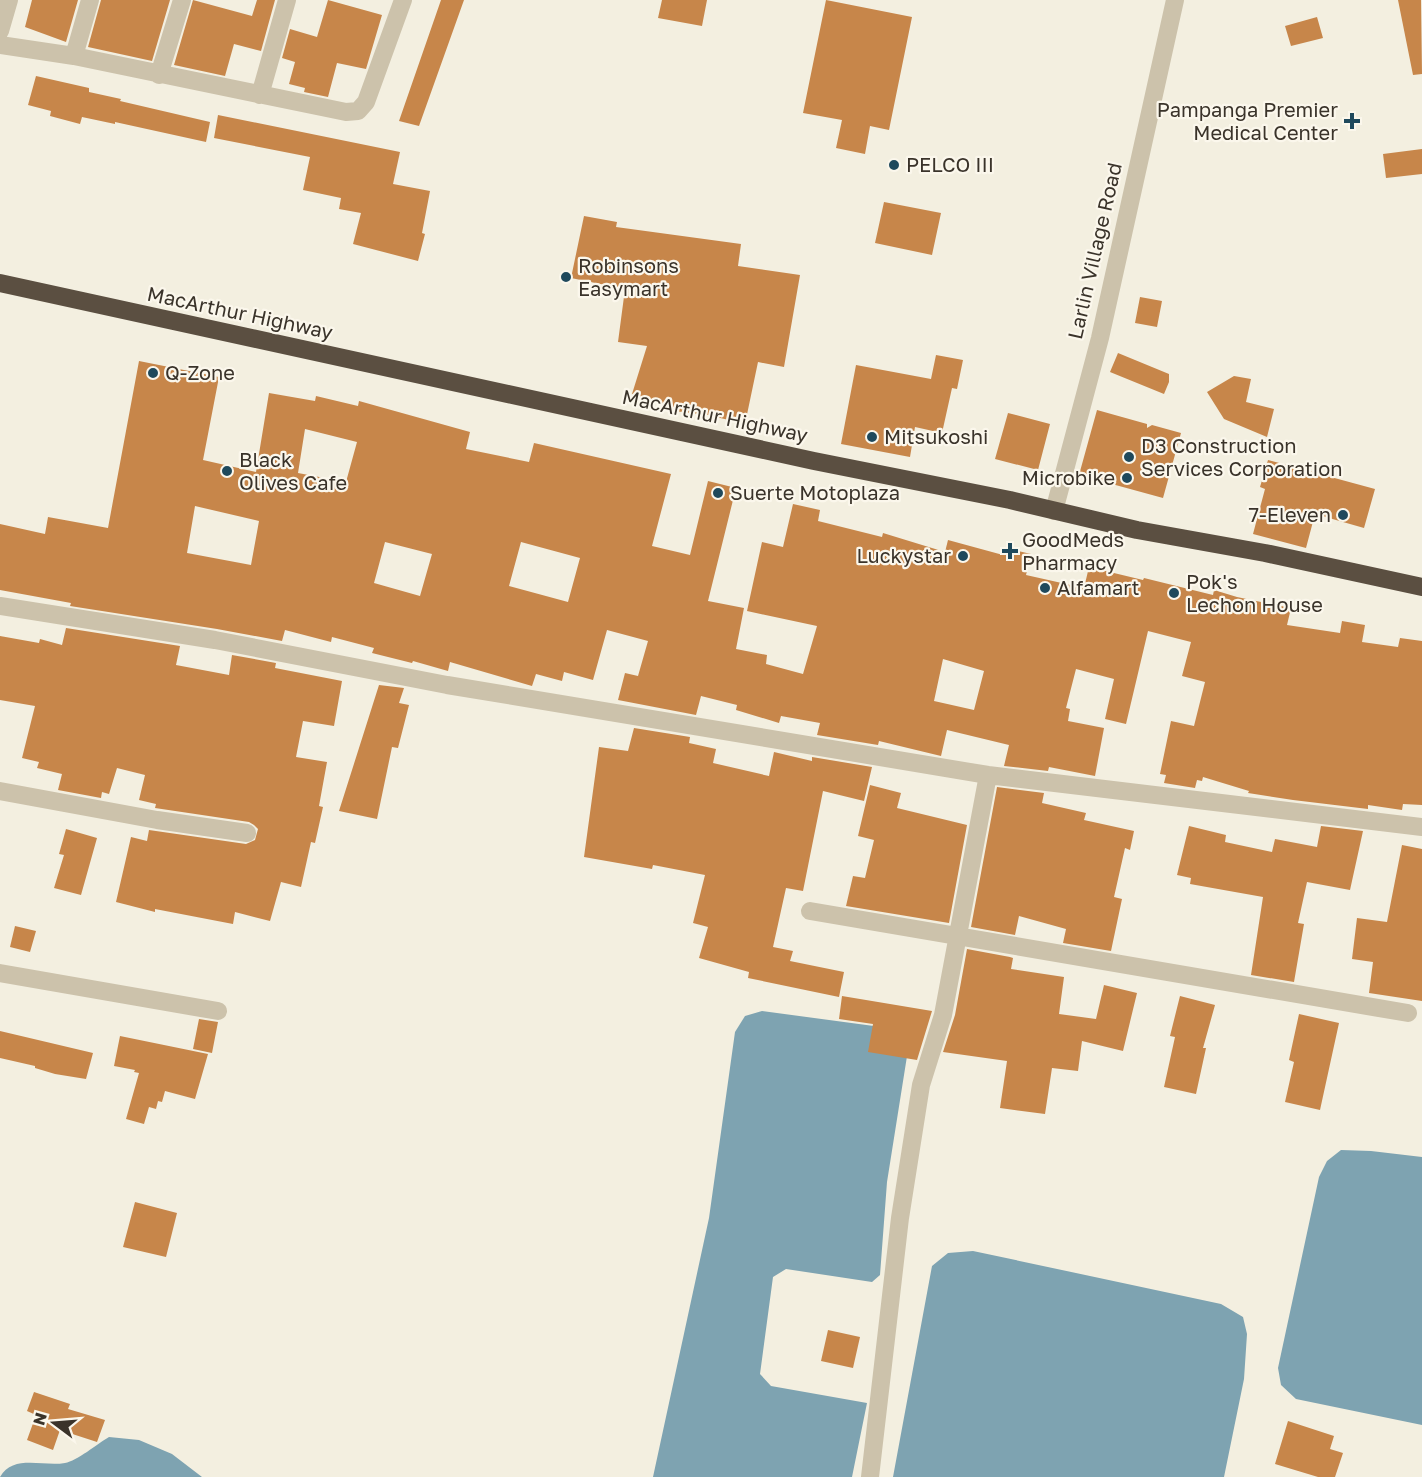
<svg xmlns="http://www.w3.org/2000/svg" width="1422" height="1477" font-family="'Golos Text',sans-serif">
<rect width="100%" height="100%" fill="#f3efe0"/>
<!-- water -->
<path fill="#7ea3b1" d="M762 1011 911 1031 887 1182 880 1275 872 1282 786 1269 773 1277 760 1374 771 1386 867 1403 852 1477H653L709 1218 735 1032 745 1016Z
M1341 1150 1371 1151 1422 1157V1425L1296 1399 1281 1385 1278 1368 1319 1177 1327 1161Z
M973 1251 1221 1304 1243 1317 1247 1334 1244 1379 1224 1477H893L932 1266 948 1253Z
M109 1437 139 1440 172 1454 202 1477H0C13 1454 43 1467 65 1463 77 1461 97 1444 109 1437Z"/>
<!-- building -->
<path fill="#c7864a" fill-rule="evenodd" d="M32 0H78L66 42 25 27Z
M101 0H170L152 61 88 47Z
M193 0 252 16 257 0H275L261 51 234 44 225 76 174 65Z
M328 0 382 15 366 69 337 63 328 97 304 92 305 88 289 84 295 62 282 58 290 29 317 37Z
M441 0H464L419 126 399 121Z
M662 0H707L702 26 658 18Z
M826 0 912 17 889 130 870 126 865 154 836 148 842 120 803 113Z
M1398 0H1421L1422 74 1413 75Z
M1317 17 1323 38 1291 46 1285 26Z
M36 76 89 88V92L121 99 120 101 210 122 206 142 115 122V124L82 117 80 124 50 116 51 111 28 105Z
M218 115 400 152 393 184 430 191 422 233 425 234 418 261 353 244 361 213 339 209 341 198 303 190 310 157 214 138Z
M1422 149V174L1386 178 1383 154Z
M884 202 941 213 932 255 875 243Z
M584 216 617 222 616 227 741 244 738 266 800 275 784 367 758 362 745 424 708 415 674 411V407L632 394 647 346 618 342 625 289 571 278Z
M1140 297 1162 301 1157 327 1135 323Z
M1118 353 1169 374V382L1164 394 1110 372Z
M936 355 963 360 957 389 952 388 942 433 915 427 910 457 841 444 856 365 931 379Z
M139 361 219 377 203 460 256 472 269 393 315 401 316 396 358 406 359 401 470 432 466 449 529 462 534 443 671 474 652 546 690 555 708 481 736 488 708 601 744 608 736 649 767 655 766 664 803 674 817 626 747 611 762 542 783 547 793 504 820 510 818 521 882 537 883 533 945 552 948 540 1003 555 1005 548 1031 554 1026 575 1084 588 1089 567 1143 580 1144 578 1213 595 1214 590 1237 597 1291 608 1287 625 1340 633 1342 621 1365 625 1362 642 1398 647 1400 638 1422 641V805L1403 804 1402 810 1368 805V809L1293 800 1248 793 1249 791 1203 777 1202 781 1197 780 1195 788 1164 783 1166 775 1160 774 1171 721 1194 726 1205 682 1182 676 1191 642 1148 631 1126 724 1105 719 1114 679 1076 669 1066 708 1070 709 1068 721 1104 728 1095 776 1049 767 1048 771 1004 766 1009 745 947 730 941 756 879 741 878 745 817 735 820 723 781 716 779 723 736 710 737 705 701 696 696 715 618 700 625 673 638 676 648 641 607 630 593 680 564 672 562 681 536 674 532 686 450 662 448 671 413 661 412 663 372 653 374 648 332 637 331 642 285 630 282 641 217 629 70 606 71 603 0 590V524L45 534 48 517 108 528ZM305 429 357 442 346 482 298 473ZM195 506 259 521 251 565 187 553ZM385 542 432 554 420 596 374 583ZM521 542 580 558 568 602 509 586ZM943 659 984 671 974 710 934 701Z
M1234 376 1251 379 1246 402 1274 409 1267 437 1224 419 1207 392Z
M1097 410 1147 424V428L1152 425 1181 433 1163 498 1079 475Z
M1008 413 1050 424 1038 470 995 459Z
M1268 460 1375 489 1364 528 1315 514 1306 548 1253 534 1265 489 1260 487Z
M66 628 180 646 176 665 229 675 232 655 276 663 275 668 342 681 334 726 303 721 296 757 327 762 319 806 323 807 315 843 311 842 301 887 281 882 270 921 235 912 233 924 155 909V912L116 902 131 837 147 841 149 830 246 844 255 840 258 829 254 825 249 822 155 808 156 804 139 800 145 775 117 768 109 794 102 792 101 798 58 790 62 774 37 768 39 762 22 758 35 706 0 700V636L39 643 40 639 62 645Z
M379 685 404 688 399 703 409 705 398 748 392 747 377 819 339 811Z
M634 728 690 737 689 743 716 749 713 763 769 776 774 752 812 761V757L872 767 864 801 823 791 803 891 786 888 773 947 793 951 790 961 844 972 839 997 748 978 749 972 699 958 708 927 693 923 705 875 653 865 652 869 584 857 599 747 628 751Z
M870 785 901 793 897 808 967 825 949 923 846 906 853 876 865 878 874 840 858 836Z
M997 787 1044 793 1042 803 1086 813 1084 820 1134 831 1130 850 1125 848 1114 897 1122 899 1111 951 1063 943 1066 929 1019 916 1015 935 971 927Z
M1189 826 1226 835 1225 842 1272 852 1275 839 1317 847 1321 826 1363 831 1350 890 1307 882 1298 923 1304 924 1294 982 1251 975 1263 897 1190 884 1191 878 1177 875Z
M66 829 97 838 81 895 54 888 64 855 59 854Z
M1402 845 1422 849V1001L1369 993 1373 962 1352 959 1357 918 1387 922Z
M15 926 36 931 30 952 10 947Z
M967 949 1010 957 1013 958 1011 969 1064 977 1059 1014 1096 1019 1104 985 1137 993 1123 1051 1082 1041 1078 1071 1052 1068 1045 1114 1000 1108 1007 1061 943 1052 955 1015Z
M842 996 932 1011 917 1060 868 1052 873 1024 839 1019Z
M1180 996 1215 1005 1203 1048H1206L1196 1094 1164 1087 1175 1037 1170 1036Z
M1299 1014 1339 1023 1320 1110 1285 1102 1294 1062 1289 1060Z
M199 1019 218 1022 212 1053 193 1049Z
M0 1031 93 1053 86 1079 55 1074 35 1068V1066L0 1058Z
M120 1036 208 1054 195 1099 165 1091 162 1102 158 1101 156 1109 149 1107 144 1124 126 1119 139 1073 134 1072 135 1070 114 1066Z
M135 1202 177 1213 166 1257 123 1247Z
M828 1330 860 1337 853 1368 821 1361Z
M34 1392 70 1404 68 1409 105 1420 97 1442 60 1430 53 1450 27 1440 36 1415 27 1411Z
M1288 1421 1334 1436 1330 1449 1343 1453 1335 1477H1318L1275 1464Z"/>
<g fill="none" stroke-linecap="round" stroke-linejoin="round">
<!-- street -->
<path stroke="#ccc2ab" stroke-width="18" d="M0 31 9 0
M0 45 74 56 346 112 358 111 366 102 403 0
M74 56 90 0
M159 75 182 0
M260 95 287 0
M1054 511 1100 338 1175 0
M0 606 215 640 447 685 988 775 1422 827
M0 791 157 820 247 833
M810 911 1408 1013
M0 973 218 1011
M870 1477 900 1218 921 1085 943 1015 988 775"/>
<!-- highway -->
<path stroke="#5b4f41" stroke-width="18" d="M0 283 814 461 1010 500 1137 530 1265 553 1422 587"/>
</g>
<!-- markers -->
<g fill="#1f495c" stroke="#fbf7ec" stroke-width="2">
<path d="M1349 112h6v6h6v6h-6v6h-6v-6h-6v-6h6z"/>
<circle cx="894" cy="165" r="6"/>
<circle cx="566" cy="277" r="6"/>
<circle cx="153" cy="373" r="6"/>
<circle cx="872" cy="437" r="6"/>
<circle cx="1129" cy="457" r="6"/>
<circle cx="227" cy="471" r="6"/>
<circle cx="1127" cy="478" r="6"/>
<circle cx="718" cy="493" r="6"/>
<circle cx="1343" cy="515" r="6"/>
<path d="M1007 542h6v6h6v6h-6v6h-6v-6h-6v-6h6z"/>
<circle cx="963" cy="556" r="6"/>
<circle cx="1045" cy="588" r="6"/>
<circle cx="1174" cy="593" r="6"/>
</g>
<g text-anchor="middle" stroke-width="4.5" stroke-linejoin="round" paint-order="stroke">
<!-- poi labels -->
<g font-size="20" fill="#3a332a" stroke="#fbf7ec" text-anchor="start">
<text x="1338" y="117" text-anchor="end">Pampanga Premier<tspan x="1338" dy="23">Medical Center</tspan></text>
<text x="906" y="172">PELCO III</text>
<text x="578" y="273">Robinsons<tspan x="578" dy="23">Easymart</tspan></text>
<text x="165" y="380">Q-Zone</text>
<text x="884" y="444">Mitsukoshi</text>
<text x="1141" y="453">D3 Construction<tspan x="1141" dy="23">Services Corporation</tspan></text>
<text x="239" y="467">Black<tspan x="239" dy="23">Olives Cafe</tspan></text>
<text x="1115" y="485" text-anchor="end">Microbike</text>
<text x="730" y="500">Suerte Motoplaza</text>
<text x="1331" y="522" text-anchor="end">7-Eleven</text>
<text x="1022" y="547">GoodMeds<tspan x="1022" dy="23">Pharmacy</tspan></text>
<text x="951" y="563" text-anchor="end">Luckystar</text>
<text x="1186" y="589">Pok's<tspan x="1186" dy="23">Lechon House</tspan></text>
<text x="1057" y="595">Alfamart</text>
</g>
<!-- street labels -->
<g font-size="20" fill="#3a332a" stroke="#fbf7ec">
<text transform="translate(1095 251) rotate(-77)" y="7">Larlin Village Road</text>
<text transform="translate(240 313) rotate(12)" y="7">MacArthur Highway</text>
<text transform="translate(715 416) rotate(12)" y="7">MacArthur Highway</text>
</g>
</g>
<!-- north arrow -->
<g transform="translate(54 1423) rotate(286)" stroke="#fbf7ec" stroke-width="4.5" paint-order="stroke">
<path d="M0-4.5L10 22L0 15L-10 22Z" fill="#3a332a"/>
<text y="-9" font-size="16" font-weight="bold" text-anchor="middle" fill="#3a332a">N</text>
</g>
</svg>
